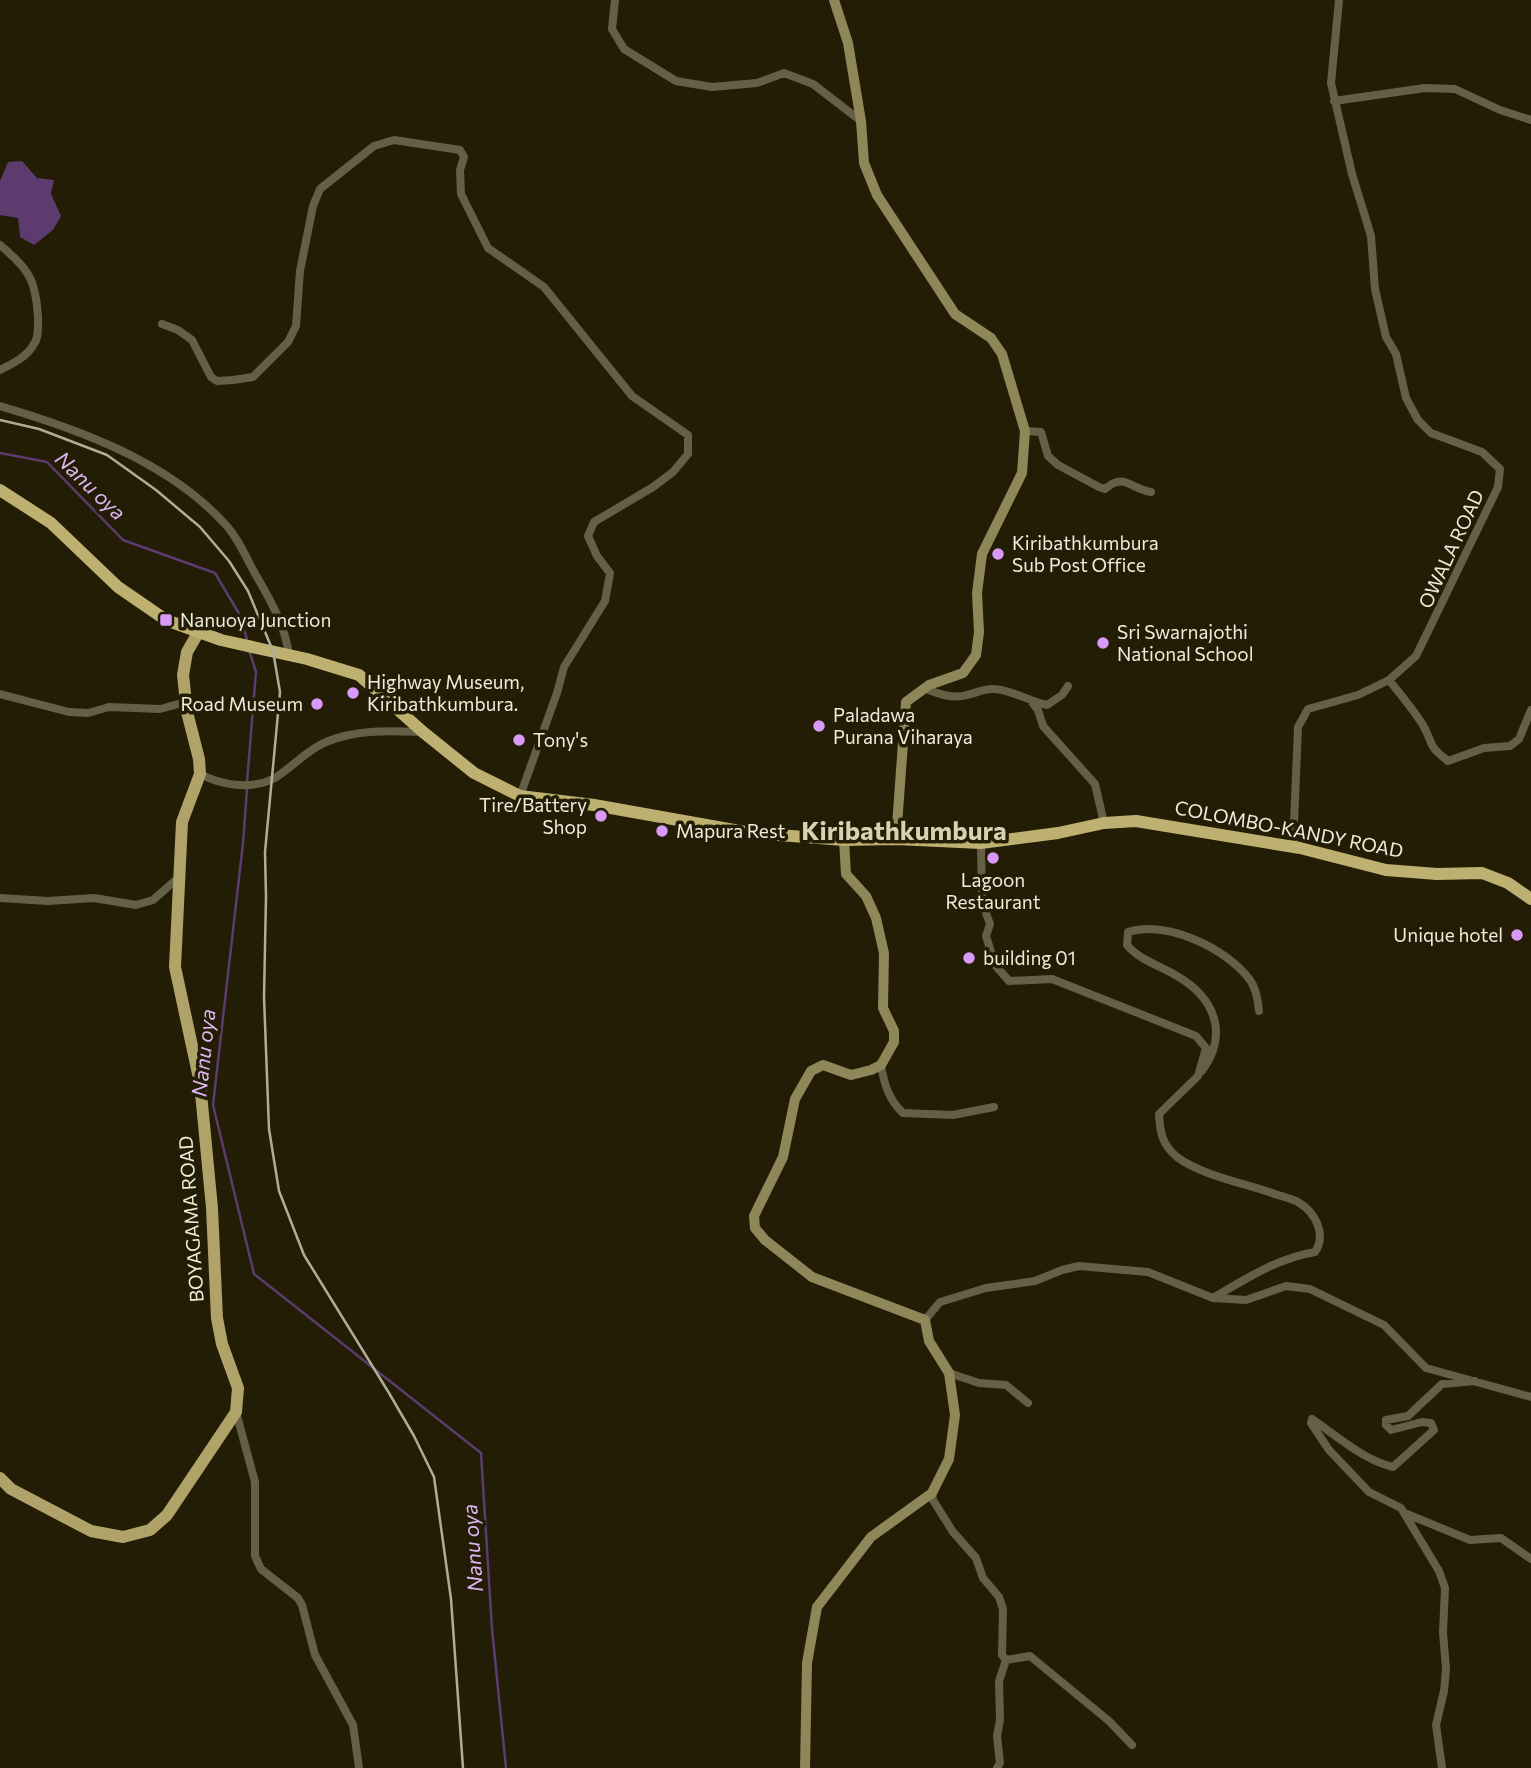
<svg xmlns="http://www.w3.org/2000/svg" width="1531" height="1768" font-family="Commissioner,sans-serif">
<rect width="100%" height="100%" fill="#221d04"/>
<!-- water -->
<path fill="#5d3b6e" d="M22 161 37 178 54 180 51 194 61 216 53 230 34 245 20 237 18 218 0 215V181L8 162Z"/>
<g fill="none" stroke-linecap="round" stroke-linejoin="round">
<!-- stream -->
<path stroke="#5d3b6e" stroke-width="2.5" d="M0 453 47 462 123 540 215 573 241 617 247 640
M247 782 256 672 249 650
M247 789 243 843 213 1105 254 1274 481 1453 492 1629 506 1768"/>
<!-- minor -->
<path stroke="#656045" stroke-width="8" d="M615 0 612 29 624 49 676 81 712 87 757 83 784 73 813 84 861 121
M1334 101 1425 88 1455 89 1500 110 1531 120
M0 245C29 269 36 280 38 318 38 326 39 337 34 344 27 357 12 364 0 370
M162 324 178 330 192 340 211 377 217 381 233 380 253 377 288 342 296 326 300 271 313 206 320 189 374 146 394 140 460 150 464 157 460 170 461 194 488 248 544 287 632 396 688 435V454L673 472 653 487 594 522 588 536 597 556 610 573 605 601 564 667 557 693 520 796
M0 406C78 429 167 461 224 523 238 537 247 560 257 577 272 603 285 626 289 655
M1025 431 1041 432 1048 456 1058 465 1099 487 1105 489C1125 472 1130 489 1151 492
M1389 680C1401 695 1413 709 1423 725 1434 745 1427 745 1448 761L1484 748 1510 746 1519 739 1531 710
M924 688C938 694 952 699 967 695 976 693 985 688 994 689 1013 690 1028 701 1047 705L1062 695 1068 686
M0 694 69 712 88 713 109 707 160 709 186 702
M1032 702 1038 710 1043 726 1095 784 1104 823
M200 774C221 785 250 790 273 779 291 769 306 750 326 742 357 729 389 731 422 732
M981 843 982 902 990 924 986 936 995 965 1009 981 1052 979 1196 1036 1206 1048 1198 1076 1159 1114C1160 1132 1162 1145 1177 1157 1201 1175 1243 1183 1272 1193 1280 1196 1290 1198 1298 1202 1315 1212 1327 1234 1315 1252 1278 1258 1245 1279 1213 1298
M1293 847 1298 727 1308 709 1358 695 1389 680 1416 656 1498 487 1500 469 1482 452 1431 433 1418 420 1406 398 1396 354 1386 337 1375 289 1371 236 1352 174 1331 83 1339 0
M0 898 48 901 94 898 136 905 153 900 178 878
M881 1065C884 1084 889 1100 903 1113L953 1115 994 1107
M1202 1071C1229 1034 1215 998 1177 976 1161 966 1139 960 1127 945L1128 932C1167 920 1226 948 1250 980 1256 988 1258 1000 1259 1011
M925 1320 940 1302 986 1288 1035 1281 1062 1270 1079 1266 1148 1272 1213 1298 1246 1300 1286 1286 1310 1289 1384 1325 1426 1368 1531 1397
M949 1373 979 1383 1006 1385 1028 1403
M236 1412 255 1482V1556L261 1569 298 1598 302 1605 315 1655 353 1725 359 1768
M932 1493 933 1500 953 1532 976 1558 983 1578 999 1597 1003 1609 1002 1655 1006 1660 999 1681 1000 1720 997 1736 1000 1763 997 1768
M1407 1514 1470 1540 1501 1538 1531 1559
M1006 1660 1030 1656 1109 1721 1132 1745
M1442 1768 1436 1725 1444 1691 1446 1669 1443 1632 1445 1588 1439 1571 1401 1508 1369 1492 1329 1450 1311 1423 1312 1419C1337 1436 1363 1460 1393 1467L1434 1430 1431 1423 1422 1422 1391 1430 1386 1425V1420L1408 1416 1442 1384 1475 1381"/>
<!-- secondary -->
<path stroke="#8f865a" stroke-width="10" d="M834 0 848 43 861 121 864 163 877 195 955 314 991 338 1002 354 1025 431 1022 473 982 554 977 593 979 632 976 655 963 673 929 685 906 702 896 839
M805 1768 807 1663 817 1607 871 1537 932 1493 949 1459 955 1415 949 1373 929 1341 925 1320 812 1277 765 1240 755 1228 754 1216 783 1157 795 1099 811 1071 823 1065 851 1075 871 1070 881 1065 894 1042V1031L883 1008 884 953 876 918 866 896 846 874 844 840"/>
<!-- primary -->
<path stroke="#afa36a" stroke-width="12" d="M0 1478 11 1489 91 1531 123 1537 150 1530 167 1515 236 1412 238 1388 222 1344 217 1318 212 1208 200 1083 175 967 182 822 200 774 199 759 187 712 183 675 187 652 198 633"/>
<!-- trunk -->
<path stroke="#beb071" stroke-width="12" d="M0 490 51 523 118 587 166 620 221 640 307 659 359 675 423 732 474 773 520 796 594 805 751 833 844 840 896 839 981 843 1058 833 1104 823 1136 821 1300 848 1386 870 1437 874 1482 873 1508 883 1531 899"/>
<!-- rail -->
<path stroke="#b0ac9a" stroke-width="2.5" d="M0 420 39 429 107 455 156 490 200 527 229 561 248 591 273 651 280 692 265 852 266 897 264 997 269 1129 279 1191 304 1255 389 1393 414 1436 434 1477 451 1599 463 1768"/>
</g>
<!-- markers -->
<g fill="#d99af7" stroke="#221d04" stroke-width="2.5">
<circle cx="998" cy="554" r="7"/>
<rect x="159" y="613" width="14" height="14" rx="3.5"/>
<circle cx="1103" cy="643" r="7"/>
<circle cx="353" cy="693" r="7"/>
<circle cx="317" cy="704" r="7"/>
<circle cx="819" cy="726" r="7"/>
<circle cx="519" cy="740" r="7"/>
<circle cx="601" cy="816" r="7"/>
<circle cx="662" cy="831" r="7"/>
<circle cx="993" cy="858" r="7"/>
<circle cx="1517" cy="935" r="7"/>
<circle cx="969" cy="958" r="7"/>
</g>
<g text-anchor="middle" stroke-width="7" stroke-linejoin="round" paint-order="stroke">
<!-- poi labels -->
<g font-size="19" fill="#efecdd" stroke="#221d04" text-anchor="start">
<text x="1012" y="550">Kiribathkumbura<tspan x="1012" dy="22">Sub Post Office</tspan></text>
<text x="180" y="627">Nanuoya Junction</text>
<text x="1117" y="639">Sri Swarnajothi<tspan x="1117" dy="22">National School</tspan></text>
<text x="367" y="689">Highway Museum,<tspan x="367" dy="22">Kiribathkumbura.</tspan></text>
<text x="303" y="711" text-anchor="end">Road Museum</text>
<text x="833" y="722">Paladawa<tspan x="833" dy="22">Purana Viharaya</tspan></text>
<text x="533" y="747">Tony's</text>
<text x="587" y="812" text-anchor="end">Tire/Battery<tspan x="587" dy="22">Shop</tspan></text>
<text x="676" y="838">Mapura Rest</text>
<text x="993" y="887" text-anchor="middle">Lagoon<tspan x="993" dy="22">Restaurant</tspan></text>
<text x="1503" y="942" text-anchor="end">Unique hotel</text>
<text x="983" y="965">building 01</text>
</g>
<!-- street labels -->
<g font-size="19" fill="#efecdd" stroke="#221d04">
<text transform="translate(1451 549) rotate(-65)" y="7">OWALA ROAD</text>
<text transform="translate(1289 829) rotate(11)" y="7">COLOMBO-KANDY ROAD</text>
<text transform="translate(191 1219) rotate(-94)" y="7">BOYAGAMA ROAD</text>
</g>
<!-- water labels -->
<g font-size="21" font-style="italic" fill="#dfb5f4" stroke="#221d04">
<text transform="translate(90 486) rotate(44)" y="7">Nanu oya</text>
<text transform="translate(204 1053) rotate(-84)" y="7">Nanu oya</text>
<text transform="translate(473 1548) rotate(-94)" y="7">Nanu oya</text>
</g>
<!-- district labels -->
<g font-size="26" font-weight="bold" fill="#d8d2b3" stroke="#221d04">
<text x="904" y="840">Kiribathkumbura</text>
</g>
</g>
</svg>
